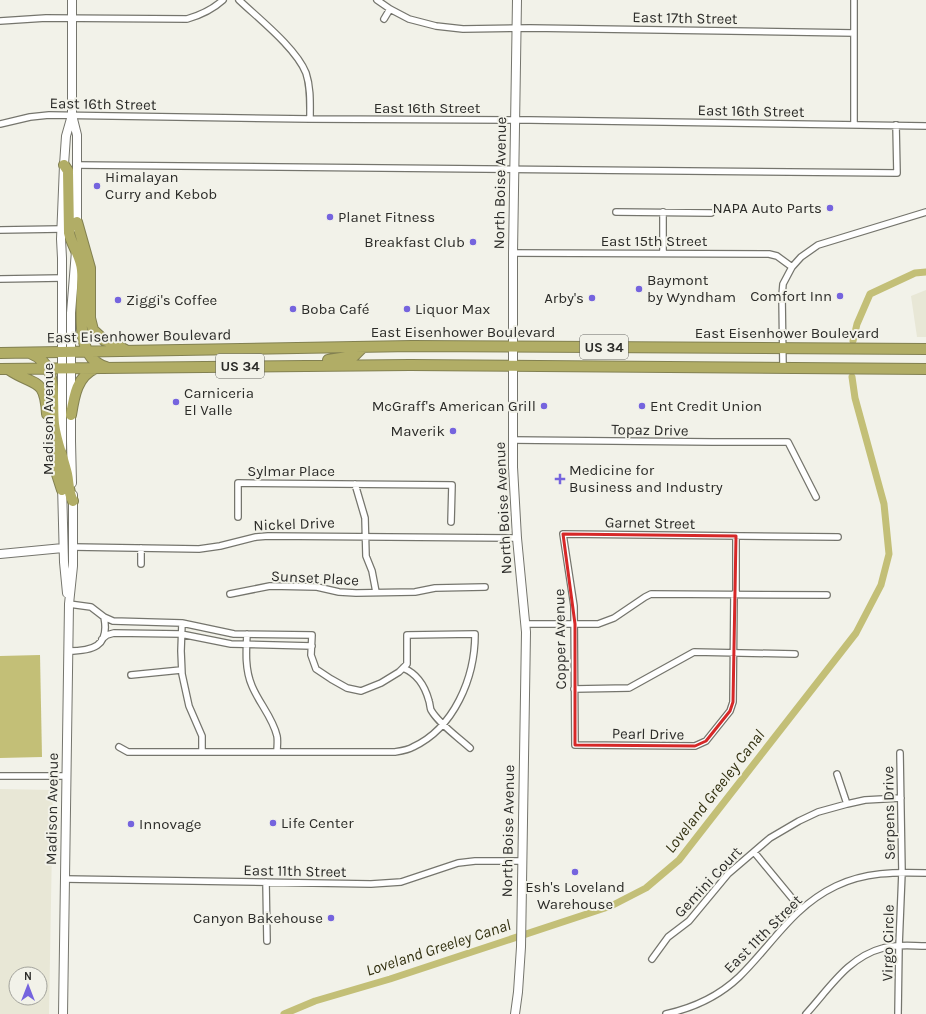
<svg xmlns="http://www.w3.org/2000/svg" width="926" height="1014" font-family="Karla,sans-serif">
<rect width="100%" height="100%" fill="#f2f2e9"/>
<!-- built -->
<path fill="#e8e7d6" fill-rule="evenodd" d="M926 290V337H917L911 296Z
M0 789 53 790 49 1014H0ZM16 974H40V998H16Z"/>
<!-- water -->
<path fill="#c3bf77" d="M40 655 42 757 0 758V656Z"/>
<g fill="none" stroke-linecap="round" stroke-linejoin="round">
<!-- canal -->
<path stroke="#c3bf77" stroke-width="7" d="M853 341 857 324 870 294 915 273 926 272
M284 1014 315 1001 390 979 611 906 646 888 679 860 856 633 881 585 889 554 884 504 855 398 852 377"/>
<defs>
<path id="street" d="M239 0C259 19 296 48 306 73 311 88 310 104 310 119
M377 0 390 9 409 19 436 26 463 29 530 28 854 33
M384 19 390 9
M0 21 46 18 187 19C201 15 212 10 223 0
M0 124 30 117 49 115 310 119 530 120 926 126
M854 124V0
M77 165 897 173 896 125
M616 212 711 213
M0 230 61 229
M513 253 769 254 777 256 792 267
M663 253V212
M0 279 62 278
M783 367 782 296 783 284 792 267 801 257 818 245 926 212
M513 440 712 442H788L816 497
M355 484 365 518 366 556 372 571 376 592
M238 517V483L452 485 451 522
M73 547 199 549 220 546 256 537 268 536 517 538
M141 564V548
M230 594 270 586 317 587 339 592 356 593 415 592 435 588 485 587
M734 594 733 702 730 711 706 741 695 746 575 745 574 606 563 534 838 537
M736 594V536
M69 604 91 607 104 617 113 621 182 623 234 634 312 635 311 655 316 669 331 679 347 688 361 691 381 683 399 672 407 664V635L475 634C475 678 454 728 413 747 408 750 401 751 395 752H128L119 747
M182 623 181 651 182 674 189 706 202 736V751
M526 624H598L614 618 645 597 651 594 827 595
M247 634C246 652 245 670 252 686 259 703 273 718 277 736 278 741 277 747 277 752
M102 639 107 635 114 633 181 634 231 644 312 646
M68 651C92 651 110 647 104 617
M403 668C418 674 425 686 429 701 430 704 430 708 431 710 439 724 458 737 470 748
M131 675 181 670
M574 689 629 688 694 652 795 654
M837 774 847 804
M0 776H66
M754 852 801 909
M65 879 371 884 401 882 458 863 475 861H522
M266 882 267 941
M652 959 668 937 689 921 728 874 770 838 799 821 818 812 847 804 865 800 901 798
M666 1014C693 1008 719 996 739 977 772 945 792 907 836 886 865 872 895 872 926 873
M806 1014C829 989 848 957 883 948 897 944 912 946 926 946
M898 1014 899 946 902 872 900 753"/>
<path id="secondary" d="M72 115 77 135V228
M62 448V258L61 239 64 165 66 136 72 115V0
M72 483 71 441V313L76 251
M62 485 64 562 67 593
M0 554 63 548
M63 1014 69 604 73 566V495
M515 1014 518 992 521 947 526 632 517 538 513 467V253L517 0"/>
<path id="highway" d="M64 165 68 171 69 233C72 246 81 256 82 270 85 298 70 357 106 367
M77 222 90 268V318L93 330 104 340 115 344 127 351
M0 353 412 346 926 349
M30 353C60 365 51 398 54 424 56 441 63 457 67 474 69 483 68 492 73 501
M328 360 354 356 363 347
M0 369 410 365 926 369
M8 369C34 387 45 376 47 414
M71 415C74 396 77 376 96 368
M51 438 55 468 62 490"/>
</defs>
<!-- street casing -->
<use href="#street" stroke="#75756d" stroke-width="8"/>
<!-- secondary casing -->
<use href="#secondary" stroke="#75756d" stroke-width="10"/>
<!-- highway casing -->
<use href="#highway" stroke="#828051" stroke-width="12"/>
<!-- street -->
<use href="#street" stroke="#fff" stroke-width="5.5"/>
<!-- secondary -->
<use href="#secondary" stroke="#fff" stroke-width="8"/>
<!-- highway -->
<use href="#highway" stroke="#b1ad66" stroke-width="10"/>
</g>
<!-- marked area -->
<path fill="none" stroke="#d62828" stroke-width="3" stroke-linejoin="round" d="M563 534 736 536 733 702 730 711 706 741 695 746 575 745V624Z"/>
<!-- markers -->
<g fill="#7564de" stroke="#f2f2e9" stroke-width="1.5">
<circle cx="97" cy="186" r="4"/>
<circle cx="830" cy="208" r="4"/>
<circle cx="330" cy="217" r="4"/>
<circle cx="473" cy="242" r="4"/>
<circle cx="639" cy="289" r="4"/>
<circle cx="840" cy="296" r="4"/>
<circle cx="592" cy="298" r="4"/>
<circle cx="118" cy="300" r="4"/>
<circle cx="293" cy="309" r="4"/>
<circle cx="407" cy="309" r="4"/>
<circle cx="176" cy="402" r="4"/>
<circle cx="544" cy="406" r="4"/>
<circle cx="642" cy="406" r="4"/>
<circle cx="453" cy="431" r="4"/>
<path d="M558 473h4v4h4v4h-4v4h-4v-4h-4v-4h4z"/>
<circle cx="273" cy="823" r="4"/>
<circle cx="131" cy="824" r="4"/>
<circle cx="575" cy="872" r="4"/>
<circle cx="331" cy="918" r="4"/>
</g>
<g text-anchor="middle" stroke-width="4" stroke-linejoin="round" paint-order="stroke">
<!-- shield labels -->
<g fill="#f2f2e9" stroke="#676763" stroke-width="1">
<rect x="580" y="335" width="48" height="24" rx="3"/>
<rect x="216" y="354" width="48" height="24" rx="3"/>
</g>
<g font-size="14" font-weight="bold" fill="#2c2c29">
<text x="604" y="352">US 34</text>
<text x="240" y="371">US 34</text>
</g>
<!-- street labels -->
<g font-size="15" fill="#2c2c29" stroke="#f2f2e9">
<text transform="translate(685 18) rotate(1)" y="5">East 17th Street</text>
<text transform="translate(103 104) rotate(1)" y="5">East 16th Street</text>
<text x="427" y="113">East 16th Street</text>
<text transform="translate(751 111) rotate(1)" y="5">East 16th Street</text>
<text transform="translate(500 183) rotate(-89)" y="5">North Boise Avenue</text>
<text x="654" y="246">East 15th Street</text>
<text x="463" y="337">East Eisenhower Boulevard</text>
<text x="787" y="338">East Eisenhower Boulevard</text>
<text transform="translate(139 336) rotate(-1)" y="5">East Eisenhower Boulevard</text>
<text transform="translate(48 419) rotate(-90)" y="5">Madison Avenue</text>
<text transform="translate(650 430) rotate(1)" y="5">Topaz Drive</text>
<text x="291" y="476">Sylmar Place</text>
<text transform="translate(503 508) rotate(-93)" y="5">North Boise Avenue</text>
<text transform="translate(650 523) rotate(1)" y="5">Garnet Street</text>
<text transform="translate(294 524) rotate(-2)" y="5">Nickel Drive</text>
<text transform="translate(315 578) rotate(3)" y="5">Sunset Place</text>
<text transform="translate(560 639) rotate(-91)" y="5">Copper Avenue</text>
<text transform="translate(648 734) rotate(1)" y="5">Pearl Drive</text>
<text transform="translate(52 809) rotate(-89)" y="5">Madison Avenue</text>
<text transform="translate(889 813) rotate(-91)" y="5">Serpens Drive</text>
<text transform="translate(508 831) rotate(-89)" y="5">North Boise Avenue</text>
<text transform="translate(295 871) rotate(1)" y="5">East 11th Street</text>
<text transform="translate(708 882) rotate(-47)" y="5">Gemini Court</text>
<text transform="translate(763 934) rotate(-45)" y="5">East 11th Street</text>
<text transform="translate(888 943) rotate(-89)" y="5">Virgo Circle</text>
</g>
<!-- poi labels -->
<g font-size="15" fill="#2c2c29" stroke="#f2f2e9" text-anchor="start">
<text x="105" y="182">Himalayan<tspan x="105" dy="17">Curry and Kebob</tspan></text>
<text x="822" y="213" text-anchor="end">NAPA Auto Parts</text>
<text x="338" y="222">Planet Fitness</text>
<text x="465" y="247" text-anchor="end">Breakfast Club</text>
<text x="647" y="285">Baymont<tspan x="647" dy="17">by Wyndham</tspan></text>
<text x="832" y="301" text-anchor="end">Comfort Inn</text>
<text x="584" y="303" text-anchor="end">Arby's</text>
<text x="126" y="305">Ziggi's Coffee</text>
<text x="301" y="314">Boba Café</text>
<text x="415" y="314">Liquor Max</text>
<text x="184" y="398">Carniceria<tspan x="184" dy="17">El Valle</tspan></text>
<text x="536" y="411" text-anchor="end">McGraff's American Grill</text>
<text x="650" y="411">Ent Credit Union</text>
<text x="445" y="436" text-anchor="end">Maverik</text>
<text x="569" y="475">Medicine for<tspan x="569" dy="17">Business and Industry</tspan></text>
<text x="281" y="828">Life Center</text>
<text x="139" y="829">Innovage</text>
<text x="575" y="892" text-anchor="middle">Esh's Loveland<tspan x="575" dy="17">Warehouse</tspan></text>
<text x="323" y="923" text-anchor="end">Canyon Bakehouse</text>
</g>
<!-- water labels -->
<g font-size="16" font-style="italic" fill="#333111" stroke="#f2f2e9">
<text transform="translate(714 791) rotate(-52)" y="6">Loveland Greeley Canal</text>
<text transform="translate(438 947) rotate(-18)" y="6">Loveland Greeley Canal</text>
</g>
</g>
<!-- north arrow -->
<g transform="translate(28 986)"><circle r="19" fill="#f2f2e9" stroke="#a3a39c"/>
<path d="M0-3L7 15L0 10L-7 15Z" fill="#7564de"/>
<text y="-6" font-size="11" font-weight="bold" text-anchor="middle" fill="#2c2c29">N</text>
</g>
</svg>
